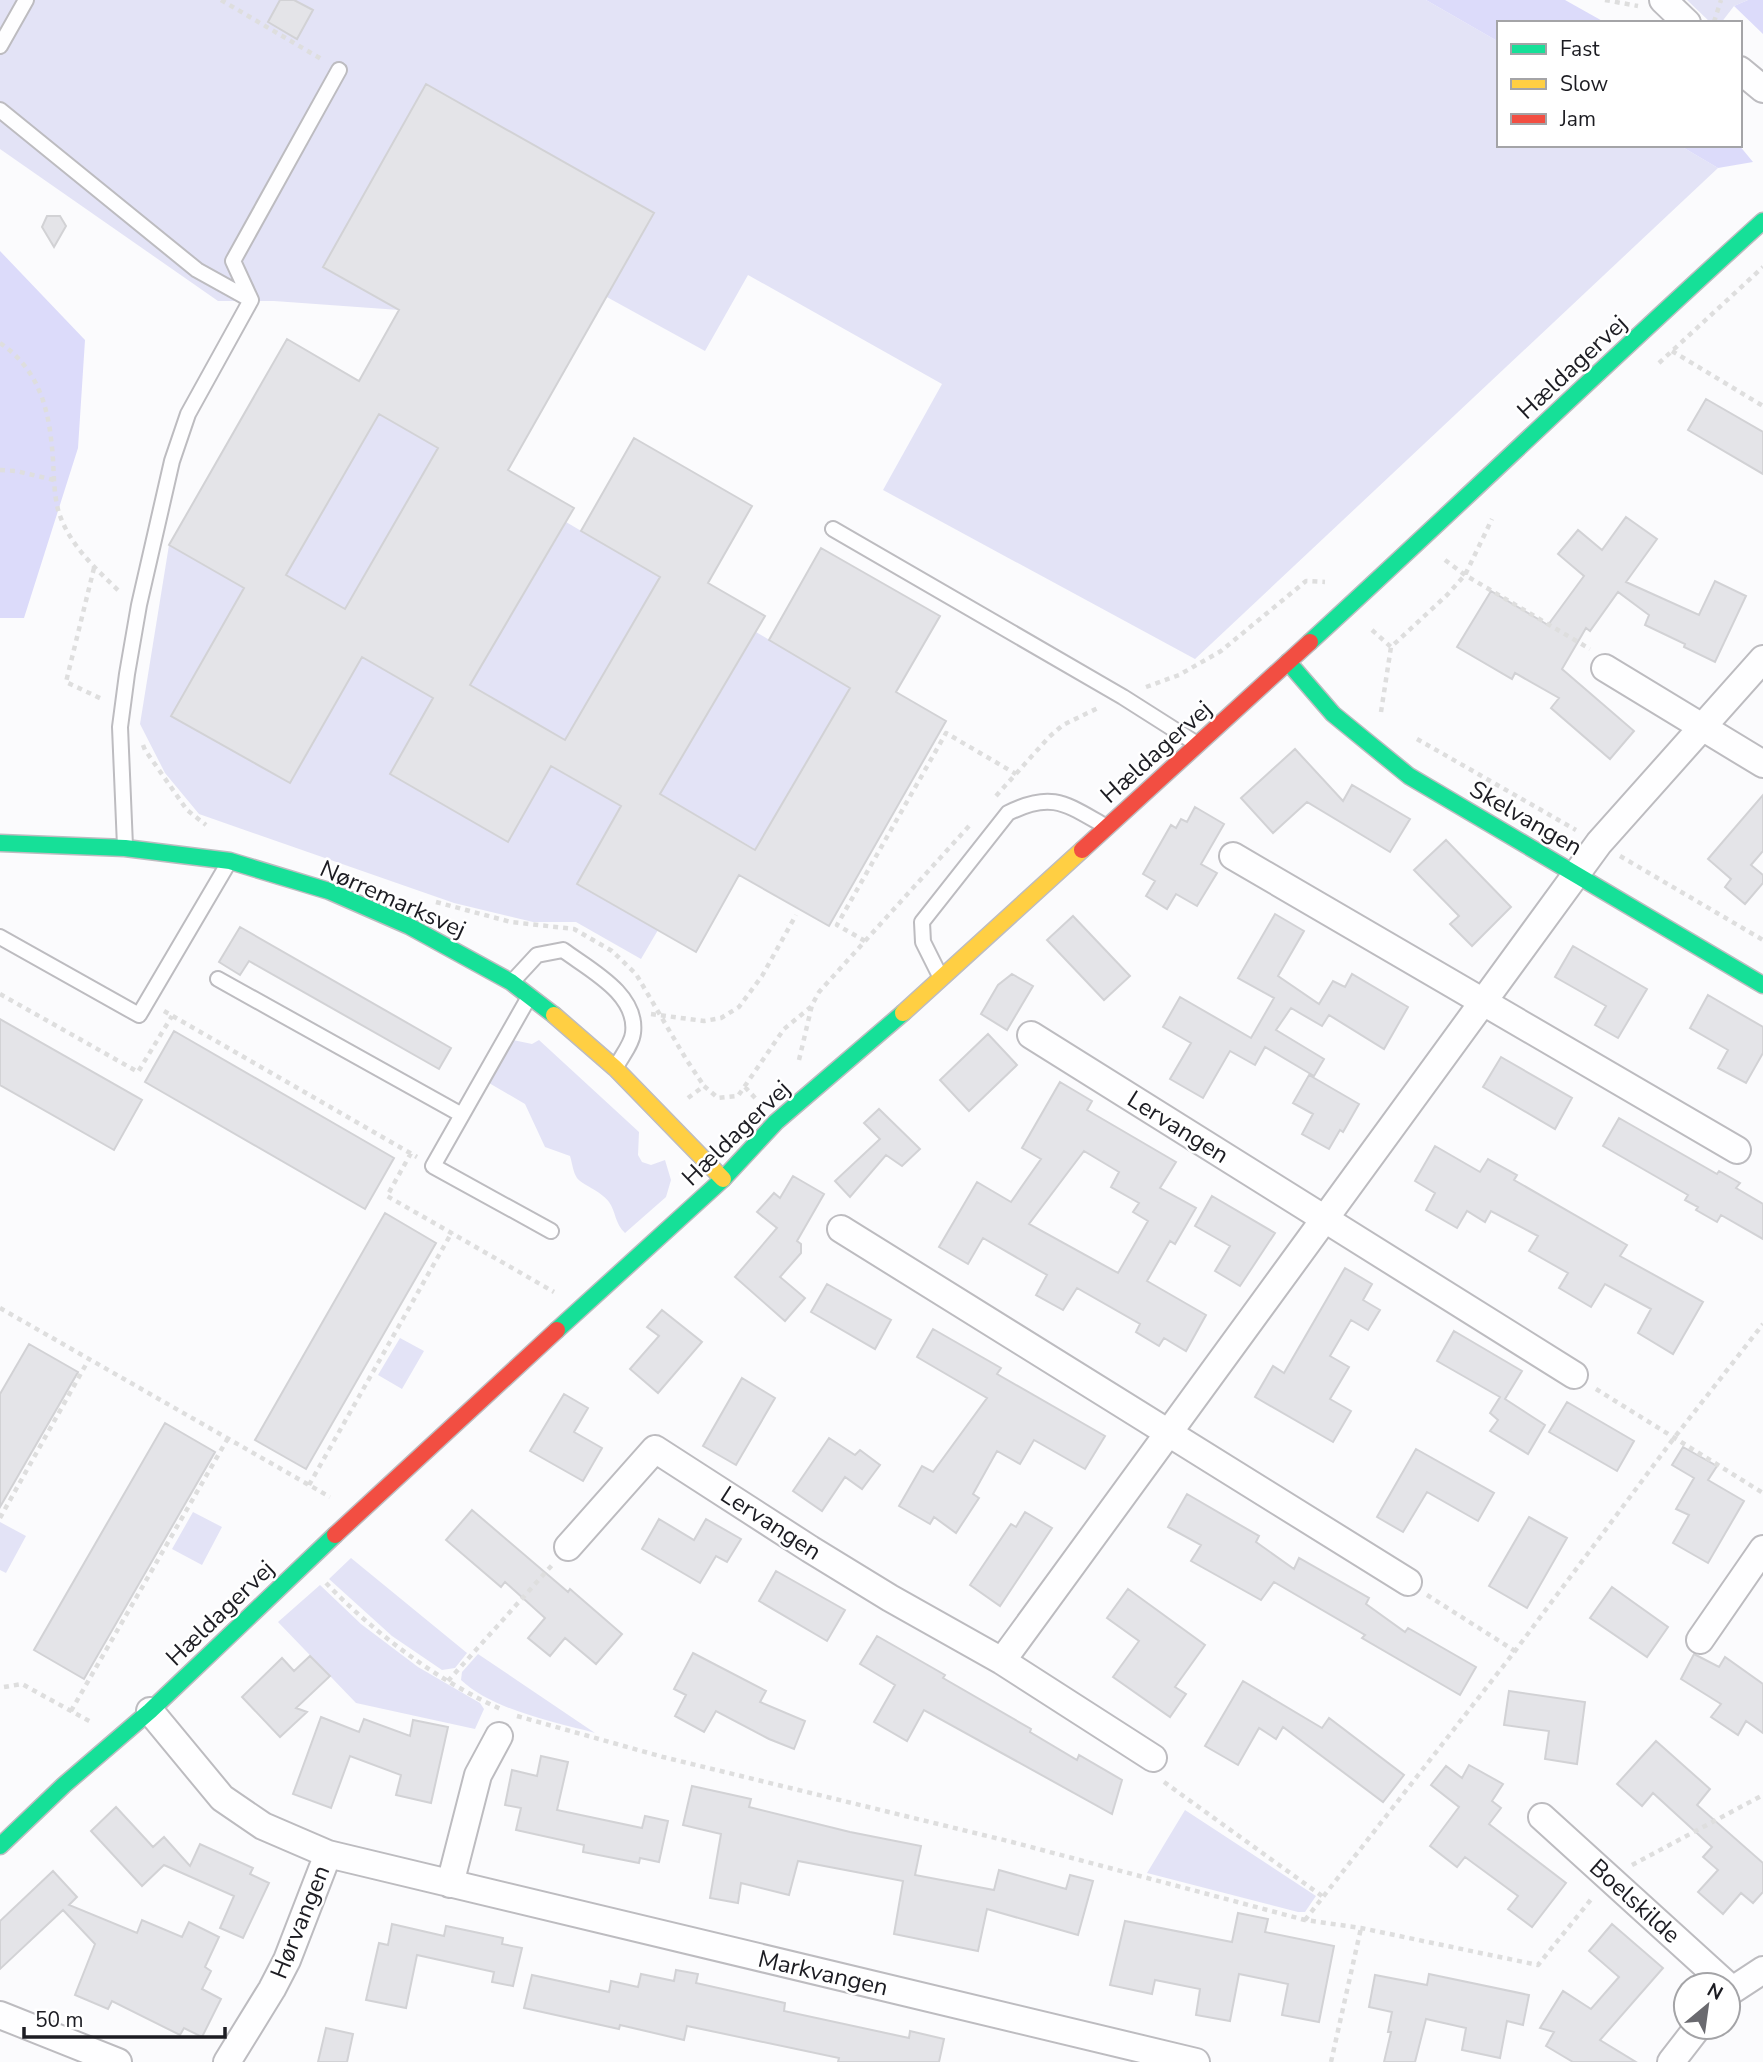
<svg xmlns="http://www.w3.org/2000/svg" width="1763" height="2062" font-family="'Nunito Sans',sans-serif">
<rect width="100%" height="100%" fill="#fbfbfd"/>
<!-- green -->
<path fill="#e3e3f6" d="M0 0H1426L1499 42V145H1679L1718 168 1195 659 883 490 942 384 748 275 705 351 605 296 551 395 399 310 274 301H218L0 149Z
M1687 0H1748L1734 6 1721 23H1711Z
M379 414 438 448 345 609 286 575Z
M566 522 660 577 565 740 470 685Z
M169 545 244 588 172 716 290 783 362 657 433 698 390 774 507 841 551 766 621 806 577 884 658 930 641 959 576 922H533L454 903 199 814 165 773 140 724Z
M756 632 850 688 755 849 660 794Z
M513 1040 532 1044 539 1040 639 1132 638 1155 642 1162 651 1165 665 1160 671 1180 666 1197 625 1233C615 1224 616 1212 609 1202 600 1190 582 1185 577 1178 573 1172 572 1162 570 1156L545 1147 525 1104 489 1083Z
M400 1338 424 1351 402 1389 378 1375Z
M193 1512 222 1527 202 1565 172 1549Z
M0 1522 26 1536 6 1573 0 1570Z
M351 1558 467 1653 455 1668 442 1670 392 1636 329 1579Z
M320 1585 361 1624 418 1667 480 1703 484 1709 475 1729 356 1703 278 1622Z
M478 1654 595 1733C554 1722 493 1710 461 1680L462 1672Z
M1185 1810 1316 1896 1305 1912H1298L1147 1873Z"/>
<!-- forest -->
<path fill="#dcdbfa" d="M1426 0H1565L1606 23H1499V42Z
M1748 0H1763V34L1734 6Z
M1679 145H1739L1753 162 1718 168Z
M0 251 85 340 78 448 24 618H0Z"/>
<!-- building -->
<path fill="#e4e4e8" stroke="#d2d2d5" stroke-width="2" fill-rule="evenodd" d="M280 0H294L313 10 297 39 268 22Z
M426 84 654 213 508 470 574 508 470 685 565 740 660 577 581 531 634 438 752 506 708 583 765 616 660 794 755 850 850 688 769 640 821 548 940 616 896 692 946 721 829 926 739 875 696 952 577 884 621 806 551 766 508 842 390 774 433 698 362 657 290 783 171 716 244 588 169 545 287 339 359 381 399 310 323 267ZM379 414 438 448 345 609 286 575Z
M47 216H60L66 226 54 247 42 227Z
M1706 399 1763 432V474L1688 430Z
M1626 517 1657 539 1626 582 1699 615 1715 581 1746 596 1715 662 1684 647 1685 644 1645 625 1649 615 1618 592 1590 631 1586 628 1562 669 1634 731 1610 759 1551 708 1559 698 1515 673 1512 679 1457 647 1491 591 1548 625 1584 576 1558 554 1578 530 1602 550Z
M1295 749 1343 801 1352 785 1410 819 1390 852 1307 802 1273 833 1241 798Z
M1763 795V851L1751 865 1763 875V883L1745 904 1725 887 1731 879 1708 859Z
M1195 807 1224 824 1201 864 1217 873 1197 906 1176 894 1167 909 1146 896 1155 881 1143 874 1171 825 1176 828 1181 819 1187 822Z
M1446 840 1511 907 1472 946 1450 924 1459 916 1414 870Z
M1275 914 1304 931 1278 976 1319 1004 1333 981 1345 987 1352 974 1408 1007 1384 1049 1329 1015 1322 1026 1291 1008 1276 1030 1324 1059 1314 1076 1265 1047 1255 1065 1230 1051 1203 1098 1170 1079 1191 1043 1163 1027 1180 997 1251 1038 1274 998 1238 978Z
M1073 916 1130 976 1104 1000 1047 940Z
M240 927 451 1048 439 1069 249 961 240 975 219 962Z
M1573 946 1647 989 1618 1038 1595 1025 1606 1006 1555 977Z
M1012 974 1033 986 1007 1030 981 1014 998 985Z
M1708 995 1763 1027V1053L1746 1083 1718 1068 1728 1050 1690 1028Z
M0 1019 142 1100 114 1150 0 1085Z
M174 1031 394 1158 365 1209 145 1082Z
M988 1034 1017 1065 969 1111 940 1080Z
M1501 1057 1572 1098 1555 1129 1483 1087Z
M1309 1075 1359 1104 1343 1132 1340 1130 1329 1149 1302 1134 1313 1114 1293 1103Z
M1060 1082 1092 1101 1087 1110 1176 1162 1160 1188 1196 1208 1175 1244 1170 1241 1147 1281 1206 1315 1186 1351 1164 1338 1159 1346 1136 1332 1140 1324 1077 1288 1063 1310 1036 1295 1047 1275 983 1238 968 1264 939 1247 977 1182 1011 1202 1041 1159 1022 1148ZM1084 1151 1119 1172 1111 1187 1139 1203 1133 1212 1148 1221 1118 1273 1029 1224Z
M879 1109 920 1149 902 1166 886 1155 850 1197 835 1181 880 1139 864 1123Z
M1619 1118 1717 1174 1719 1171 1740 1183 1736 1188 1763 1204V1239L1721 1215 1717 1222 1696 1210 1698 1207 1685 1200 1688 1195 1603 1146Z
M1435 1146 1480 1172 1488 1159 1517 1175 1514 1180 1627 1245 1620 1256 1703 1302 1673 1354 1638 1333 1651 1309 1605 1284 1591 1307 1559 1288 1568 1273 1529 1251 1538 1236 1491 1211 1485 1222 1467 1211 1457 1228 1426 1210 1435 1193 1415 1181Z
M793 1176 824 1194 797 1241 801 1244V1253L780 1277 805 1298 785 1321 735 1277 777 1228 757 1212 774 1193 780 1198Z
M1212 1196 1275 1233 1240 1286 1215 1271 1230 1246 1195 1226Z
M385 1213 436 1243 306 1469 255 1440Z
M1345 1268 1372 1284 1363 1300 1380 1310 1368 1330 1351 1320 1330 1356 1349 1367 1330 1399 1351 1411 1333 1442 1255 1397 1273 1366 1284 1373Z
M827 1284 891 1320 875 1349 811 1312Z
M662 1310 702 1342 658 1393 630 1369 659 1336 647 1327Z
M933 1329 1001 1368 997 1374 1105 1436 1085 1469 1034 1440 1020 1464 997 1451 973 1494 979 1498 956 1533 934 1517 930 1524 899 1506 922 1466 933 1472 987 1398 917 1357Z
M1454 1331 1522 1371 1505 1399 1545 1425 1528 1454 1490 1431 1498 1420 1490 1413 1500 1397 1437 1361Z
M29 1344 78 1372 0 1507V1394Z
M742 1378 775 1398 736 1465 703 1446Z
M564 1394 588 1408 574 1432 602 1448 583 1481 530 1451Z
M1567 1402 1634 1441 1617 1471 1549 1432Z
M165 1423 215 1452 84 1679 34 1650Z
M829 1438 855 1455 860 1450 880 1465 862 1489 845 1477 822 1511 793 1491Z
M1683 1447 1717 1466 1708 1480 1744 1501 1708 1563 1673 1543 1689 1515 1676 1509 1694 1478 1672 1465Z
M1416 1449 1494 1493 1478 1521 1427 1492 1403 1532 1377 1517Z
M1187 1494 1259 1536 1256 1542 1294 1569 1299 1558 1369 1598 1366 1604 1405 1632 1408 1628 1476 1667 1460 1695 1362 1638 1365 1635 1274 1582 1261 1600 1191 1561 1201 1545 1168 1527Z
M472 1510 568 1592 570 1589 622 1634 596 1664 565 1638 550 1656 528 1638 545 1618 505 1582 501 1587 446 1540Z
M1025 1512 1052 1528 1000 1606 970 1585 1011 1524 1016 1527Z
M1529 1517 1567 1538 1527 1608 1489 1586Z
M659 1519 694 1540 706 1519 741 1539 727 1562 716 1556 700 1583 642 1549Z
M776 1571 845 1610 827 1641 759 1601Z
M1612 1587 1668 1627 1647 1657 1590 1618Z
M1128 1589 1205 1645 1175 1687 1186 1694 1170 1717 1113 1677 1139 1641 1107 1618Z
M877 1636 945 1675 943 1678 1031 1729 1030 1732 1077 1760 1079 1755 1122 1780 1112 1814 924 1710 907 1741 874 1722 895 1685 860 1664Z
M693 1653 766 1691 760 1702 805 1721 794 1749 769 1739 716 1711 704 1732 675 1716 686 1695 674 1689Z
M1694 1654 1719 1667 1725 1657 1763 1684V1733L1746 1721 1738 1735 1711 1717 1721 1704 1681 1679Z
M310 1656 330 1676 296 1708 307 1712 280 1737 242 1697 282 1658 294 1671Z
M1243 1681 1322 1728 1329 1718 1404 1775 1383 1802 1283 1727 1276 1739 1259 1728 1238 1765 1205 1746Z
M1509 1691 1585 1702 1577 1764 1545 1759 1549 1731 1504 1725Z
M321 1717 359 1732 364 1719 410 1736 413 1720 448 1727 431 1803 396 1795 401 1775 350 1756 331 1808 293 1794Z
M1656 1741 1710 1789 1697 1805 1763 1863V1892L1753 1903 1741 1893 1723 1914 1698 1892 1718 1870 1703 1857 1712 1847 1653 1793 1642 1806 1617 1784Z
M541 1756 568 1762 557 1810 642 1828 645 1816 668 1821 659 1862 640 1858 639 1863 583 1852 584 1845 516 1830 521 1808 505 1805 512 1770 537 1776Z
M1469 1765 1503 1784 1492 1801 1501 1808 1489 1824 1566 1883 1532 1927 1508 1909 1518 1896 1465 1857 1457 1867 1430 1846 1459 1807 1431 1785 1446 1766 1462 1778Z
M692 1786 751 1799 749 1807 850 1832 921 1846 915 1875 994 1890 999 1870 1066 1889 1070 1875 1093 1881 1078 1935 987 1909 978 1951 894 1934 903 1881 798 1861 789 1895 741 1883 738 1903 710 1898 721 1834 683 1825Z
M116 1807 153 1847 164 1837 190 1866 200 1844 253 1868 250 1874 269 1883 243 1938 220 1928 234 1896 164 1865 142 1886 91 1831Z
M53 1871 77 1897 69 1905 137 1933 142 1920 182 1937 189 1922 219 1937 205 1967 211 1971 202 1989 221 1999 202 2037 184 2028 180 2035 112 2001 108 2009 75 1995 95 1944 63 1910 0 1969V1921Z
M1238 1913 1268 1919 1265 1932 1334 1946 1319 2022 1282 2015 1288 1984 1239 1974 1230 2021 1196 2015 1200 1989 1155 1980 1152 1994 1110 1985 1125 1921 1232 1942Z
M392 1924 444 1936 446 1926 503 1938 502 1944 522 1948 513 1986 492 1982 494 1972 417 1955 406 2008 366 2000 379 1943 388 1945Z
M1612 1924 1663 1968 1600 2040 1636 2062H1573L1546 2046 1554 2032 1540 2028 1563 1991 1591 2009 1619 1977 1589 1951Z
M676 1970 698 1974 696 1983 785 2003 784 2011 909 2038 910 2031 944 2039 939 2062H838L839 2058 687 2026 684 2040 620 2025 619 2029 524 2008 532 1975 609 1992 611 1981 638 1987 641 1974 674 1981Z
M1429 1974 1529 1995 1523 2025 1507 2021 1500 2058 1462 2050 1466 2028 1426 2019 1415 2062H1384L1391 2032H1388L1392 2012 1369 2007 1375 1975 1427 1985Z
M326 2028 353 2034 347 2062H318Z"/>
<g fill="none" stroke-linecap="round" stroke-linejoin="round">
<defs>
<path id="lane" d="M0 46 26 0
M0 110 197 270 251 300
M833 529 1123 697 1197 744
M125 846 120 727 127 674 139 605 172 461 188 414 251 300 233 261 339 70
M0 937 139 1015 229 862
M941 978 923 942 922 922 1008 813C1052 791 1066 804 1105 826
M218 979 462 1115
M513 981 537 955 563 950C590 970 638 994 633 1033 632 1044 621 1057 616 1067
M529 997 433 1166 551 1231"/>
<path id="street" d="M1663 0 1687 23
M1740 70 1763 89
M1605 668 1763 764
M1233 856 1737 1150
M1031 1035 1574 1375
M841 1229 1408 1582
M568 1547 655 1449 810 1549 890 1598 1002 1661 1153 1758
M1700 1640 1763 1549
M1002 1661 1599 843 1763 659
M150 1711 222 1798 263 1826 328 1854 1196 2062
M1542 1817 1727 1985
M450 1884 478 1775 499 1736
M1728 1993 1763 1970
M0 2015 118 2062
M227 2062 272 1989 287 1960 328 1854
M1671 2062 1698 2027"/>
<path id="fast" d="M1310 642C1462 503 1610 359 1763 221
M1288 662 1333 714 1409 776 1763 985
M0 843 125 848 230 861 329 891 409 926 511 982 554 1015
M557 1330 723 1179 776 1122 903 1013
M0 1846 64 1785 150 1711 335 1535"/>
<path id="slow" d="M903 1013 1082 850
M554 1015 615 1068 723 1179"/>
<path id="jam" d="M1082 850 1310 642
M335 1535 557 1330"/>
</defs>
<!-- lane casing -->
<use href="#lane" stroke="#bdbcc0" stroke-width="18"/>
<!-- street casing -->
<use href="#street" stroke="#bdbcc0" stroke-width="30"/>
<!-- fast casing -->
<use href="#fast" stroke="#bdbcc0" stroke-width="19"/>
<!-- slow casing -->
<use href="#slow" stroke="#bdbcc0" stroke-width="19"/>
<!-- jam casing -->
<use href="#jam" stroke="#bdbcc0" stroke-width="19"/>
<!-- path -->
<path stroke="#dedede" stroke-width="4.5" stroke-dasharray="5 5" stroke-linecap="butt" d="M221 0 323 60
M1605 0 1638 6
M1714 22 1721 0
M0 343C41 371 50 413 53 460 54 477 54 497 59 513 70 546 97 570 121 593
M1672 351 1763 406
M1659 363 1763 267
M0 470 16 471 54 480
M1445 560 1465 575 1590 649
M94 568 66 682 104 700
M1372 630 1391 647 1447 595 1465 575 1492 519
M1146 687 1179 675 1221 651 1306 581 1325 582
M1381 712 1391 647
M1417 739 1576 830
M143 745 145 750 187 810 206 825
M996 796 1049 737 1063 725 1100 707
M1620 856 1763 940
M436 902 511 922 574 929 612 951 636 974 686 1059 704 1086
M865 941 837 925 946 733 1016 774
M0 994 138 1072 172 1016
M164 1011 417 1157
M651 1014 704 1021 721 1018 739 1007 762 976 796 915
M799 1060 812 1005 819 992 969 826
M745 1087 756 1099
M688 1098 704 1086 718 1098 738 1096 784 1029 812 1006
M411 1153 387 1196 554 1292
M0 1308 330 1497
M1596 1389 1763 1493
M309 1485 452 1232
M0 1518 89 1359
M326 1583C374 1633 439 1682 503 1710
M1427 1595 1515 1651
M448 1681 553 1564
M4 1687 22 1684 91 1722
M71 1711 228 1438
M517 1716 663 1757 1012 1842 1305 1920 1361 1928 1538 1965 1593 1897
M1164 1782 1322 1896
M1632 1865 1763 1795
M1305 1920 1515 1651 1674 1438 1763 1324
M1331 2062 1361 1928"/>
<!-- lane -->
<use href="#lane" stroke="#fefeff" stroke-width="14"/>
<!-- street -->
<use href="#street" stroke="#fefeff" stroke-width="26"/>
<!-- fast -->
<use href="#fast" stroke="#16e098" stroke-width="16"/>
<!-- slow -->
<use href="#slow" stroke="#ffcf43" stroke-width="16"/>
<!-- jam -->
<use href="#jam" stroke="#f24e42" stroke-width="16"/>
</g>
<g text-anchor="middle" stroke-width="5" stroke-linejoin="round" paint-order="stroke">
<!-- street labels -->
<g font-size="24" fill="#1c1c22" stroke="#fff">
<text transform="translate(1572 367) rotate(-43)" y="8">Hældagervej</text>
<text transform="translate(1156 752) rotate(-42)" y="8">Hældagervej</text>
<text transform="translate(1526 818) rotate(30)" y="8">Skelvangen</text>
<text transform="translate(393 899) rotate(24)" y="8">Nørremarksvej</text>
<text transform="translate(1178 1127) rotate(32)" y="8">Lervangen</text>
<text transform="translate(736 1133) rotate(-44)" y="8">Hældagervej</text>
<text transform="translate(771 1523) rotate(33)" y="8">Lervangen</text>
<text transform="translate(220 1613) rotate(-44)" y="8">Hældagervej</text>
<text transform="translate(1635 1901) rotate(42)" y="8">Boelskilde</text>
<text transform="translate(300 1922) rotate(-68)" y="8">Hørvangen</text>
<text transform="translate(823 1973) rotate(13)" y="8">Markvangen</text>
</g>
</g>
<!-- legend -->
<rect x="1497" y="21" width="245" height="126" fill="#ffffff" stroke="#a4a4a7" stroke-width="2"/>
<rect x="1511" y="44" width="35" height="10" fill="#16e098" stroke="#a4a4a7" stroke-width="2"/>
<text x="1560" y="56" font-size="21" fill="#1c1c22">Fast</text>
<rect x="1511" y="79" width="35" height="10" fill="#ffcf43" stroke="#a4a4a7" stroke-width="2"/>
<text x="1560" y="91" font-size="21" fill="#1c1c22">Slow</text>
<rect x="1511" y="114" width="35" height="10" fill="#f24e42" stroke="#a4a4a7" stroke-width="2"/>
<text x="1560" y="126" font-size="21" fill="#1c1c22">Jam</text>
<!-- north arrow -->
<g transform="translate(1707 2006) rotate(29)"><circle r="33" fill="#ffffff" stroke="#a4a4a7" stroke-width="2"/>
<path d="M0-5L12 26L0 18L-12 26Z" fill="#6a6a6f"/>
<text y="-10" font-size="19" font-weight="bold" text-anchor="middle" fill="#1c1c22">N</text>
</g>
<!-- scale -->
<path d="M24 2027v10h201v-10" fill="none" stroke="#1c1c22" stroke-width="3.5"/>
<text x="35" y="2027" font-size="21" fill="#1c1c22" stroke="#ffffff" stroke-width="5" paint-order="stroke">50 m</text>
</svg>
